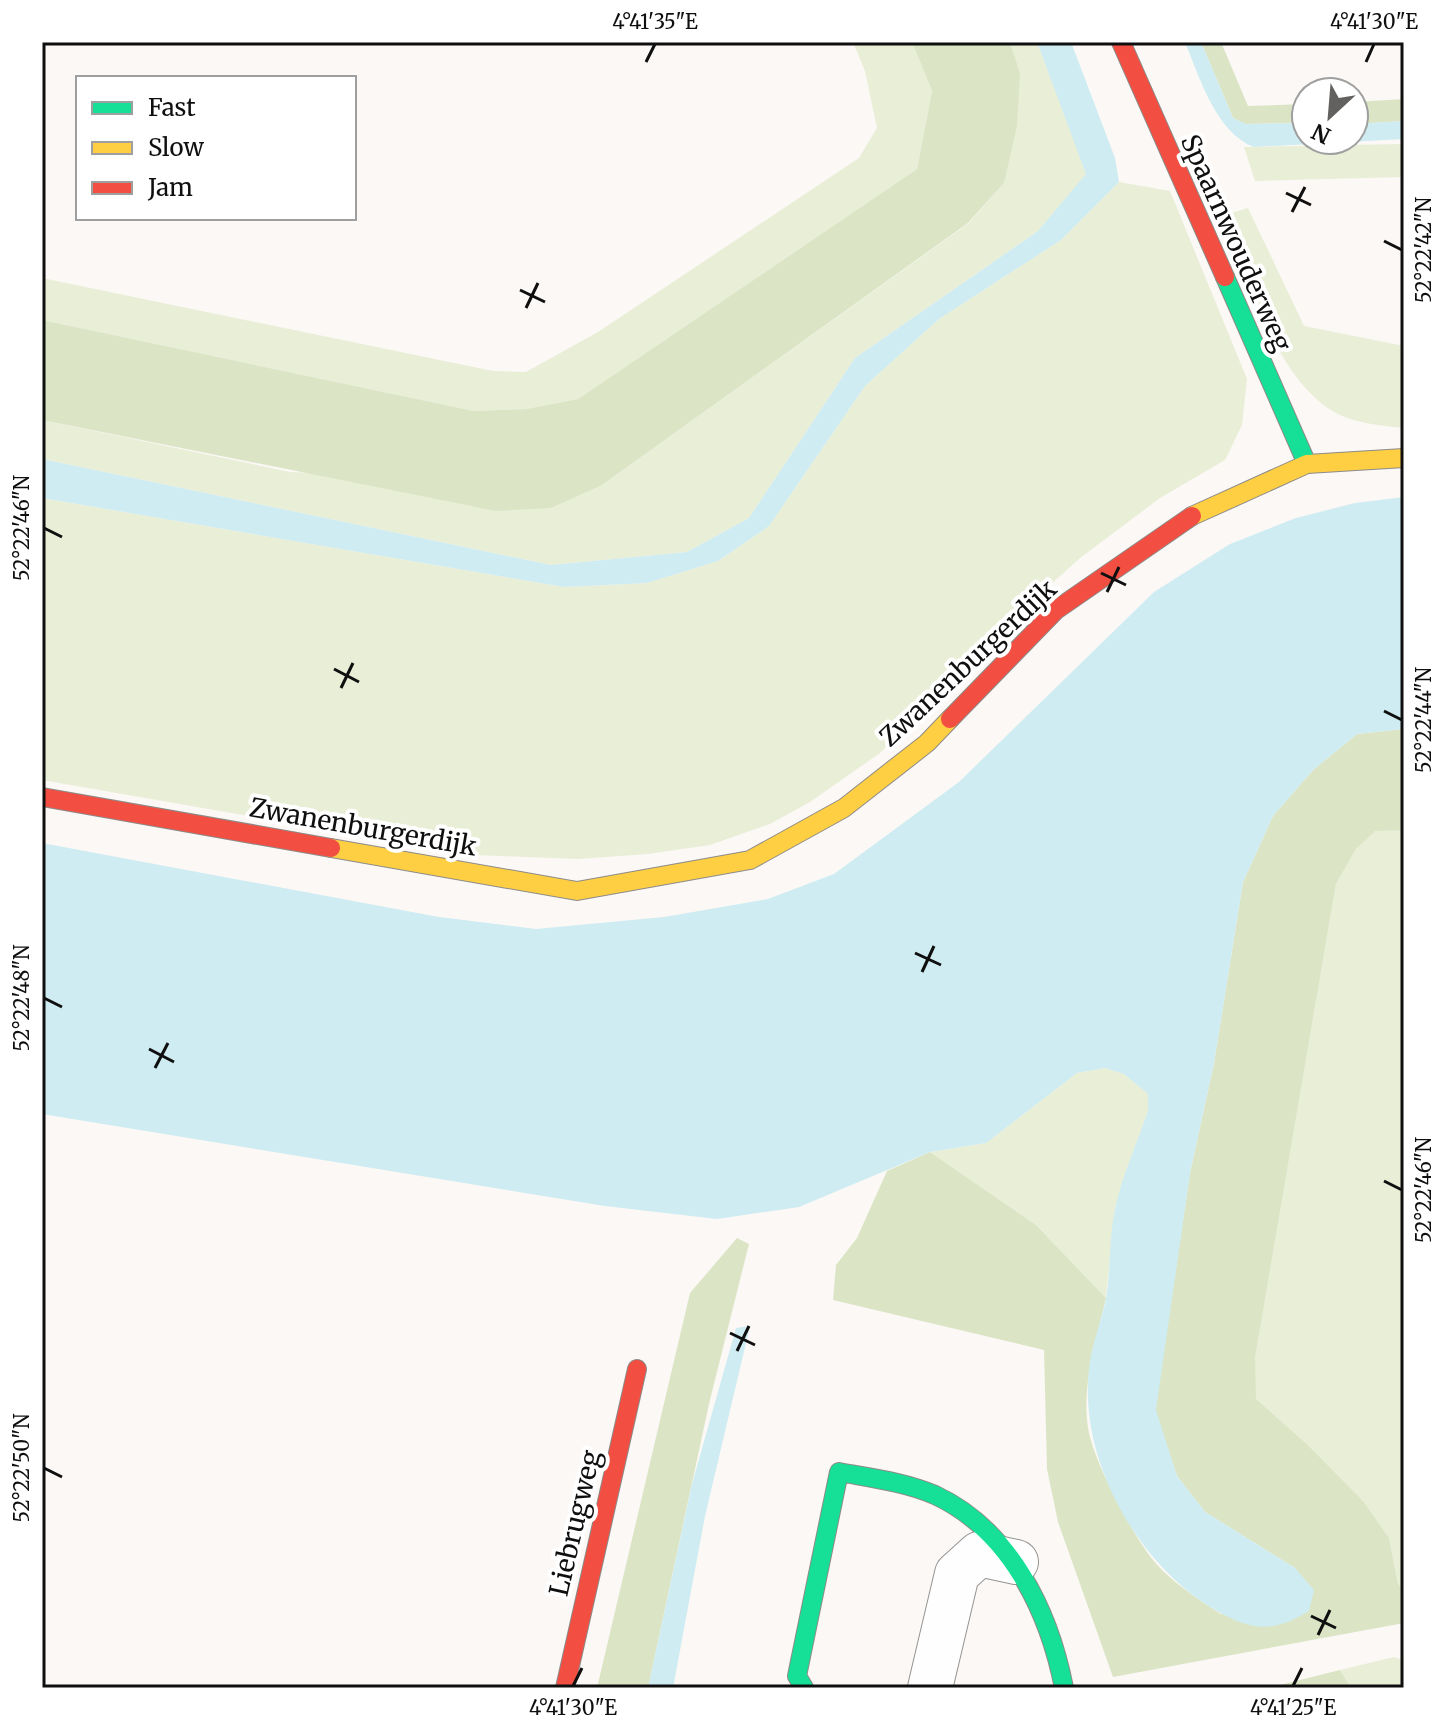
<svg xmlns="http://www.w3.org/2000/svg" width="1446" height="1730" font-family="Merriweather,serif">
<rect width="100%" height="100%" fill="#fbf8f5"/>
<!-- green -->
<path fill="#e9eed7" d="M853 42H912L932 91 917 169 578 399 526 409 474 411 42 320V278L493 371 526 372 598 332 859 158 877 128 865 71Z
M1010 42H1037L1087 174 1038 231 855 358 749 518 687 552 551 565 42 459V420L290 472 602 485 969 223 1004 183 1020 73Z
M1404 144V177L1255 181 1244 147Z
M1119 182 1170 191 1247 379 1242 425 1225 460 1160 498 1080 558 1015 617 880 753 810 802 770 824 710 845 648 854 578 859 474 855 42 780V498L564 587 647 583 718 561 769 526 865 386 939 319 1061 240Z
M1248 208 1304 326 1404 346V428C1384 426 1355 423 1338 414 1277 383 1247 276 1221 216Z
M1375 830H1404V1591L1398 1584 1389 1538 1364 1502 1309 1446 1255 1399V1357L1336 884 1356 849Z
M1105 1068 1124 1074 1148 1094V1111L1115 1208 1106 1298 1036 1225 930 1152 986 1143 1077 1073Z
M1394 1657 1404 1660V1688H1351L1340 1670Z"/>
<!-- forest -->
<path fill="#dbe5c5" d="M912 42H1010L1020 73 1017 126 1004 183 968 223 602 485 551 508 496 511 42 420V320L474 411 526 409 578 399 917 169 932 91Z
M1201 42H1221L1248 106 1306 104V123L1245 124 1233 118Z
M1404 99V121L1354 124V102Z
M1404 729V830L1375 831 1356 849 1336 884 1255 1358 1256 1399 1309 1446 1364 1502 1389 1538 1398 1584 1404 1591V1623L1113 1677 1058 1522 1047 1469 1044 1350 833 1300 836 1265 857 1238 887 1171 930 1152 1036 1225 1106 1298C1096 1341 1080 1389 1089 1433 1096 1465 1132 1534 1153 1560 1171 1582 1197 1598 1221 1614L1295 1568 1205 1512 1177 1476 1155 1410 1190 1173 1214 1063 1243 882 1273 816 1313 770 1357 734Z
M737 1238 749 1244 709 1404 648 1688H597L690 1293Z
M1340 1670 1351 1688H1268Z"/>
<!-- water -->
<path fill="#ceecf2" d="M1037 42H1071L1115 158 1119 182 1061 240 939 319 865 386 769 526 718 561 647 583 564 587 42 498V459L551 565 687 552 749 518 855 358 1038 231 1086 174Z
M1185 42H1201L1233 118 1246 124 1306 123V140H1354V124L1404 121V139L1254 147C1216 133 1199 76 1185 42Z
M1404 497V729L1357 734 1313 770 1273 816 1243 882 1214 1063 1190 1173 1156 1410 1177 1476 1205 1512 1295 1568 1314 1590 1309 1611C1268 1637 1243 1628 1204 1603 1133 1556 1079 1456 1089 1370 1091 1346 1101 1323 1106 1299 1111 1269 1109 1238 1115 1209 1122 1176 1137 1143 1148 1111V1094L1124 1074 1105 1068 1077 1073 986 1143 930 1152 799 1207 717 1219 605 1206 42 1114V843L439 917 536 929 664 917 768 899 834 874 959 782 1154 592 1230 544 1296 518 1355 503Z
M750 1326 705 1516 673 1688H648L692 1484 736 1328Z"/>
<g fill="none" stroke-linecap="round" stroke-linejoin="round">
<defs>
<path id="street" d="M930 1688 957 1574 979 1554 1016 1562"/>
<path id="fast" d="M1225 277 1307 464
M804 1688 797 1676 839 1472C871 1478 905 1482 935 1495 1010 1530 1049 1611 1064 1688"/>
<path id="slow" d="M1192 516 1307 464 1404 458
M331 848 577 891 750 860 844 808 927 743 950 719"/>
<path id="jam" d="M1121 42 1225 277
M950 719 1056 610 1192 516
M42 797 331 848
M565 1688 637 1369"/>
</defs>
<!-- street casing -->
<use href="#street" stroke="#959493" stroke-width="46"/>
<!-- fast casing -->
<use href="#fast" stroke="#8c8b89" stroke-width="20"/>
<!-- slow casing -->
<use href="#slow" stroke="#8c8b89" stroke-width="20"/>
<!-- jam casing -->
<use href="#jam" stroke="#8c8b89" stroke-width="20"/>
<!-- street -->
<use href="#street" stroke="#fefefe" stroke-width="44"/>
<!-- fast -->
<use href="#fast" stroke="#16e098" stroke-width="18"/>
<!-- slow -->
<use href="#slow" stroke="#ffcf43" stroke-width="18"/>
<!-- jam -->
<use href="#jam" stroke="#f24e42" stroke-width="18"/>
</g>
<!-- ticks -->
<path fill="none" stroke="#0f0f0f" stroke-width="3" d="M646 62 655 44M1366 62 1374 44M1286 193 1311 205M1292 212 1305 187M1384 241 1402 250M520 290 545 302M526 308 538 283M44 528 62 537M1101 573 1126 585M1107 592 1119 567M334 669 359 682M341 688 353 663M1384 711 1402 720M915 953 941 965M922 972 934 946M44 998 62 1007M149 1049 174 1062M155 1068 168 1043M1384 1181 1402 1190M730 1333 755 1345M737 1351 749 1326M44 1468 62 1477M1311 1616 1336 1628M1318 1635 1330 1610M573 1686 582 1668M1293 1686 1302 1668"/>
<g text-anchor="middle" stroke-width="8" stroke-linejoin="round" paint-order="stroke">
<!-- street labels -->
<g font-size="26" fill="#0f0f0f" stroke="#fff">
<text transform="translate(1236 243) rotate(66)" y="9">Spaarnwouderweg</text>
<text transform="translate(968 663) rotate(-43)" y="9">Zwanenburgerdijk</text>
<text transform="translate(363 827) rotate(10)" y="9">Zwanenburgerdijk</text>
<text transform="translate(575 1523) rotate(-77)" y="9">Liebrugweg</text>
</g>
</g>
<!-- border -->
<rect width="1446" height="1730" fill="none" stroke="#ffffff" stroke-width="88"/>
<!-- legend -->
<rect x="76" y="76" width="280" height="144" fill="#ffffff" stroke="#9f9f9f" stroke-width="2"/>
<rect x="92" y="102" width="40" height="12" fill="#16e098" stroke="#9f9f9f" stroke-width="2"/>
<text x="148" y="116" font-size="24" fill="#0f0f0f">Fast</text>
<rect x="92" y="142" width="40" height="12" fill="#ffcf43" stroke="#9f9f9f" stroke-width="2"/>
<text x="148" y="156" font-size="24" fill="#0f0f0f">Slow</text>
<rect x="92" y="182" width="40" height="12" fill="#f24e42" stroke="#9f9f9f" stroke-width="2"/>
<text x="148" y="196" font-size="24" fill="#0f0f0f">Jam</text>
<!-- north arrow -->
<g transform="translate(1330 116) rotate(206)"><circle r="38" fill="#ffffff" stroke="#9f9f9f" stroke-width="2"/>
<path d="M0-6L14 30L0 20L-14 30Z" fill="#626160"/>
<text y="-12" font-size="22" font-weight="bold" text-anchor="middle" fill="#0f0f0f">N</text>
</g>
<rect x="44" y="44" width="1358" height="1642" fill="none" stroke="#0f0f0f" stroke-width="3"/>
<g font-size="20" text-anchor="middle" fill="#0f0f0f">
<text x="655" y="29">4°41'35"E</text>
<text x="1374" y="29">4°41'30"E</text>
<text transform="translate(1424 250) rotate(-90)" y="7">52°22'42"N</text>
<text transform="translate(22 528) rotate(-90)" y="7">52°22'46"N</text>
<text transform="translate(1424 720) rotate(-90)" y="7">52°22'44"N</text>
<text transform="translate(22 998) rotate(-90)" y="7">52°22'48"N</text>
<text transform="translate(1424 1190) rotate(-90)" y="7">52°22'46"N</text>
<text transform="translate(22 1468) rotate(-90)" y="7">52°22'50"N</text>
<text x="573" y="1715">4°41'30"E</text>
<text x="1293" y="1715">4°41'25"E</text>
</g>
</svg>
